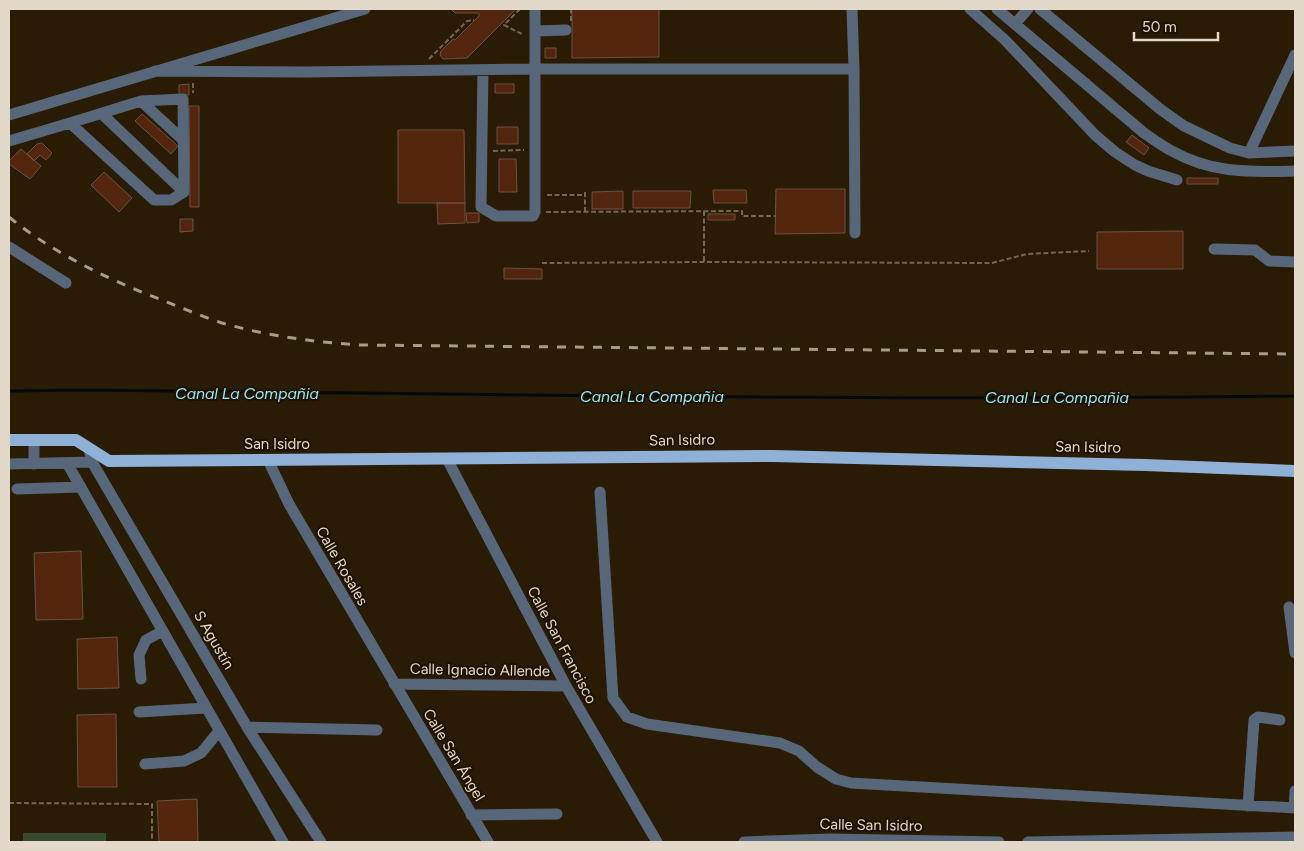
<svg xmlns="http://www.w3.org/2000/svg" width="1304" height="851" font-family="Figtree,sans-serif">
<rect width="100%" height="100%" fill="#291b04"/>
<!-- green -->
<path fill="#36492c" d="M23 833H106V842H23Z"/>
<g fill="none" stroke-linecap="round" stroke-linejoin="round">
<!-- stream -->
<path stroke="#00090e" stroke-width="3" d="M9 391 81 390C486 394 891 401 1295 396"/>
</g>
<!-- building -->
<path fill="#54250d" stroke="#6d5144" d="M451 9H516L467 58 443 59 440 55 441 51 453 39 455 40 479 16V13H455Z
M572 9H659V57L572 58Z
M545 48H556V58H545Z
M189 84V95H179V85Z
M495 84H514V93H495Z
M189 106H199V207H190Z
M142 114 178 146 171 154 135 121Z
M497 127H518V144H497Z
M398 130H464L465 203H398Z
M1132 135 1149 148 1144 155 1126 142Z
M42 143 52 153 46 160 40 155 34 161 27 154 37 144Z
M21 149 41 166 30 179 9 164V161Z
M499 159H516L517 192H499Z
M104 172 132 198 119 212 91 185Z
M1187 178H1218V184H1187Z
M776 189H845V233L775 234Z
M713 190H746L747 203H714Z
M623 191V209H592V192Z
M633 191H691L690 208H633Z
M437 203H465V223L438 224Z
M466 213H479V222L467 223Z
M708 214H735V220H708Z
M180 219H193V231L180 232Z
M1183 231V269H1097V232Z
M504 268 542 269V279H504Z
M81 551 83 619 36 620 34 553Z
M117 637 119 688 78 689 77 639Z
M116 714 117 787H78L77 715Z
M197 799 198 842H159L157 801Z"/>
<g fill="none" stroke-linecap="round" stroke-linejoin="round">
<!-- path -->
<path stroke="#736754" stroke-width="2" stroke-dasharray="5 2.5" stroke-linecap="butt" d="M520 9 504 25 524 35
M571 21V9
M429 59 467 21 474 20
M193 83V93
M493 151 524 150
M585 192V212
M547 195H585
M704 211V262
M546 212 742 211V216H776
M542 263 704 262 992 263 1027 254 1089 251
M9 803 152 804V842"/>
<!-- minor -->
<path stroke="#576779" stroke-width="11" d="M852 9 854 69 855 233
M970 9 1005 40 1095 135 1115 152 1135 165 1148 171 1177 180
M997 9 1144 133C1153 139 1161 145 1170 150 1212 174 1249 172 1295 171
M1040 9 1160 109 1184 126 1230 148 1249 153 1295 151
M1015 24 1028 9
M535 31 566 30
M483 70 481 207 496 216H533L535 212V9
M155 71 308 72 535 69H854
M141 101 183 140
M102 114 184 192
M9 115 365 9
M9 141 70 123 141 101 183 99 184 192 171 200H154L70 123
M1249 153 1295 55
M9 247 66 283
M1214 249 1255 250 1269 261 1295 262
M34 440V464
M89 449 92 462 247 727 321 842
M447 459 566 686 657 842
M268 460 289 504 488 842
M67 463 283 842
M9 464 92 462
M17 489 81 487
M600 492 613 698 627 717 647 724 780 743 799 751 817 767 836 779 851 783 1295 808
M1289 607 1295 653
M141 679 139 655 146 640 163 631
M394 684 566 686
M139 712 206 708
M247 727 377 730
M145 764 184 761 201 753 219 731
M1248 806 1254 720 1258 717 1280 720
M1294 808 1295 791
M471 815 557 814
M744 842 830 839 999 842
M1028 842 1295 837"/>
<!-- major -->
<path stroke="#90b1d7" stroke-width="12" d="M9 440H76L109 461 772 456 1145 465 1295 471"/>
<!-- rail -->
<path stroke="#a69c8b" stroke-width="3" stroke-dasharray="9 9" stroke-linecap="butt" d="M9 217C48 249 97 274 144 293 170 303 195 314 222 323 267 336 314 342 360 345L1295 354"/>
</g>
<g text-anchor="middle" stroke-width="4" stroke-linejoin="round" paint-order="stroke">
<!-- street labels -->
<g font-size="15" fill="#e2d9cb" stroke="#1f1200">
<text transform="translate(682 440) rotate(-1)" y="5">San Isidro</text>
<text x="277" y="449">San Isidro</text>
<text transform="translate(1088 447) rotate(1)" y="5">San Isidro</text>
<text transform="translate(342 566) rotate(60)" y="5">Calle Rosales</text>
<text transform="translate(214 640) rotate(60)" y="5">S Agustín</text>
<text transform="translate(562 645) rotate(62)" y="5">Calle San Francisco</text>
<text transform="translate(480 670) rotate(1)" y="5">Calle Ignacio Allende</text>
<text transform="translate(454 755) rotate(59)" y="5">Calle San Ángel</text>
<text transform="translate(871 825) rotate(1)" y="5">Calle San Isidro</text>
</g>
<!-- water labels -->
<g font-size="16" font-style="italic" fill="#94e8fc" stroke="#1f1200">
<text x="247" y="399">Canal La Compañia</text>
<text x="652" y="402">Canal La Compañia</text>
<text x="1057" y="403">Canal La Compañia</text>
</g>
</g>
<!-- border -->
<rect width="1304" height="851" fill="none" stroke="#e2d9cb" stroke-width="20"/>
<!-- scale -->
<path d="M1134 32v8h84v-8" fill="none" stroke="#e2d9cb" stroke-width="2.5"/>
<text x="1142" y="32" font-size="15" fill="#e2d9cb" stroke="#1f1200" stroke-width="4" paint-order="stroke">50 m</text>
</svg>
